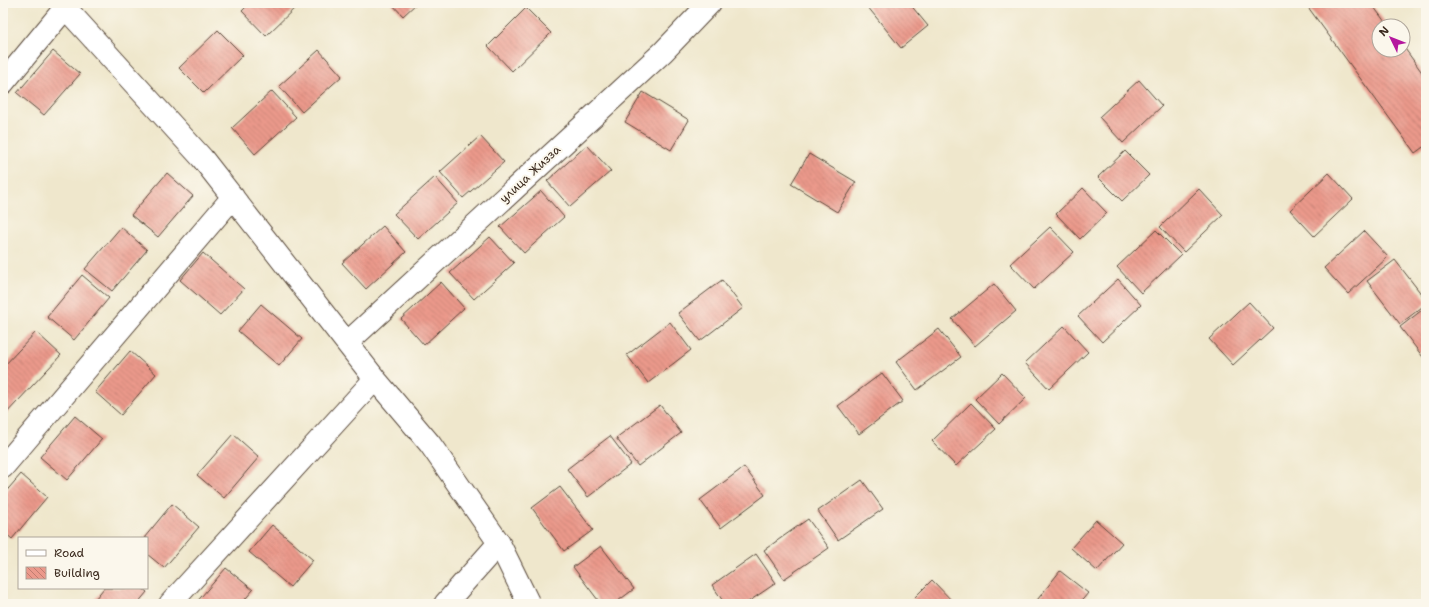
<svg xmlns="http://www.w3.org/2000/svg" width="1429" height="607" font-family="'Shantell Sans',sans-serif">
<defs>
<pattern id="building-back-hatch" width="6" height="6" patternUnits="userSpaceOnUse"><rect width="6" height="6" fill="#eb998b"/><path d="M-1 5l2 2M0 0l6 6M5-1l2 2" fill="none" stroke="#c07d71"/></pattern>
</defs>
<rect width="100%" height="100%" fill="#fbf7ec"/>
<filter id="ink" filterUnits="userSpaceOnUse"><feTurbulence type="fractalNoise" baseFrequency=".025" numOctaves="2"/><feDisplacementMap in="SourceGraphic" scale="8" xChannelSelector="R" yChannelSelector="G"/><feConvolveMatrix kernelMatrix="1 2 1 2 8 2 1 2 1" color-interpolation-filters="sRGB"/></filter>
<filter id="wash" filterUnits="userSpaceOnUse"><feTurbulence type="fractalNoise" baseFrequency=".012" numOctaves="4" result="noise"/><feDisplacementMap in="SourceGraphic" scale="16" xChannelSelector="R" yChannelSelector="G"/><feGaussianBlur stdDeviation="0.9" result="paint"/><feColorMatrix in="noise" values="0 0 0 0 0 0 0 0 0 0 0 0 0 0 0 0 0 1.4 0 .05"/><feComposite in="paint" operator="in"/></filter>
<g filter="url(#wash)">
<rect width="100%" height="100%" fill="#efe7cc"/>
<g id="blocks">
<!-- building -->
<path fill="url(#building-back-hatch)" d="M250 3H300L266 36 242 11Z
M391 3H417L403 16Z
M871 3H909L928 26 901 48 867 6Z
M1305 3H1371L1388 26H1379V50H1403V46L1426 78V145L1415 153Z
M526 8 551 33 512 71 488 46Z
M218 30 243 55 204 93 179 68Z
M319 50 342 76 302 112 279 86Z
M53 51 80 74 44 115 17 93Z
M1139 80 1162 106 1123 143 1099 117Z
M272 91 296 117 255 154 232 128Z
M643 92 689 120 671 150 625 122Z
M480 136 504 162 463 198 440 172Z
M587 145 611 171 570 207 547 181Z
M1125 151 1149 175 1122 201 1098 177Z
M809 154 856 182 837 212 791 184Z
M167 173 193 196 158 237 131 215Z
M1329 173 1353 199 1314 236 1290 210Z
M435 177 458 203 418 239 394 214Z
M1083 188 1107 213 1080 239 1056 214Z
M1199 189 1223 215 1184 252 1160 227Z
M541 191 564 217 524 253 500 227Z
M383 226 406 252 366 289 342 263Z
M121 227 147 250 112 291 85 269Z
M1050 227 1074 252 1034 289 1010 264Z
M1156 230 1181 255 1141 293 1117 267Z
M1364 231 1388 257 1348 294 1324 268Z
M490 237 514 263 474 299 450 273Z
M203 253 244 289 220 315 180 280Z
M1395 260 1426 300V304L1400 324 1367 281Z
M82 275 109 298 74 340 47 317Z
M1118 279 1141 305 1102 342 1078 316Z
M722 280 743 308 700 341 678 313Z
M441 282 464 308 424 345 401 319Z
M994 284 1016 311 975 346 952 319Z
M1249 302 1273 328 1233 365 1209 339Z
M261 304 302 339 279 366 238 331Z
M1426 307V361L1400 327Z
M670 322 691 350 648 383 627 355Z
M1064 326 1088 352 1049 389 1025 363Z
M939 329 961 357 917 390 896 362Z
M36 332 61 355 3 417V367Z
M130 351 156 374 121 415 95 392Z
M882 373 903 401 859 434 838 406Z
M1002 373 1026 398 999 424 975 399Z
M971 403 996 429 956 466 932 441Z
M660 405 681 433 638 466 616 438Z
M75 416 102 439 67 480 40 457Z
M233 434 259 457 224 498 197 475Z
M610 436 631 464 588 497 567 469Z
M744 467 765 495 721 528 700 500Z
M21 474 47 497 12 539 3 531V495Z
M862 480 883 509 838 540 818 511Z
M560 487 593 530 564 551 532 508Z
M172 504 199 527 164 568 147 554V538H144Z
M808 519 829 548 784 579 764 550Z
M1096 520 1122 543 1097 571 1071 548Z
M272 525 313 560 290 587 249 552Z
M601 546 634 589 614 604H601L573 567Z
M756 554 776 583 745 604H725L712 585Z
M226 568 253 590 241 604H195Z
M1060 571 1088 593 1079 604H1034Z
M932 580 955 604H908Z
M104 588H142L147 592 137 604H91Z"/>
</g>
</g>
<g filter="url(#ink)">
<use href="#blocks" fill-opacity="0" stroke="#564638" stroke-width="1"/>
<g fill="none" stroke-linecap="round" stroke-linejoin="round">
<defs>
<path id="minor" d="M61 3 202 158 375 379 430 444 499 543 529 604
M3 83 65 8
M347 343 663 52 710 3
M3 467 233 197
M170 604 375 379
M445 604 499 543"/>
</defs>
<!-- minor casing -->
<use href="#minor" stroke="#564638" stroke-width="24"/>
<!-- minor -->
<use href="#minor" stroke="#fff" stroke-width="22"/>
</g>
</g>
<g text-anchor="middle" stroke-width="4" stroke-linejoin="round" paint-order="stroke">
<!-- street labels -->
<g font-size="12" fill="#3b2a1e" stroke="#fbf7ec">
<text transform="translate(530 174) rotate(-43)" y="4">улица Жизза</text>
</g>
</g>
<!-- margin -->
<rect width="1429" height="607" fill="none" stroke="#fbf7ec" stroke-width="16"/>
<!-- legend -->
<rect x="18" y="537" width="130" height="52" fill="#fbf7ec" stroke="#aea59a"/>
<rect x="26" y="550" width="20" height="6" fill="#ffffff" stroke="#aea59a"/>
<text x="54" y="557" font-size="12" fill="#3b2a1e">Road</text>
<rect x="26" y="567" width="20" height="12" fill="url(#building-back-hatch)" stroke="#aea59a"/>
<text x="54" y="577" font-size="12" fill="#3b2a1e">Building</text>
<!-- north arrow -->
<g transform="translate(1391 38) rotate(313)"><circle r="19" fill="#fbf7ec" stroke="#aea59a"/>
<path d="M0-3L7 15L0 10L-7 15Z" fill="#b5179e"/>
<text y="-6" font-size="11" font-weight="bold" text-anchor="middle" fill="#3b2a1e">N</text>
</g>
</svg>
